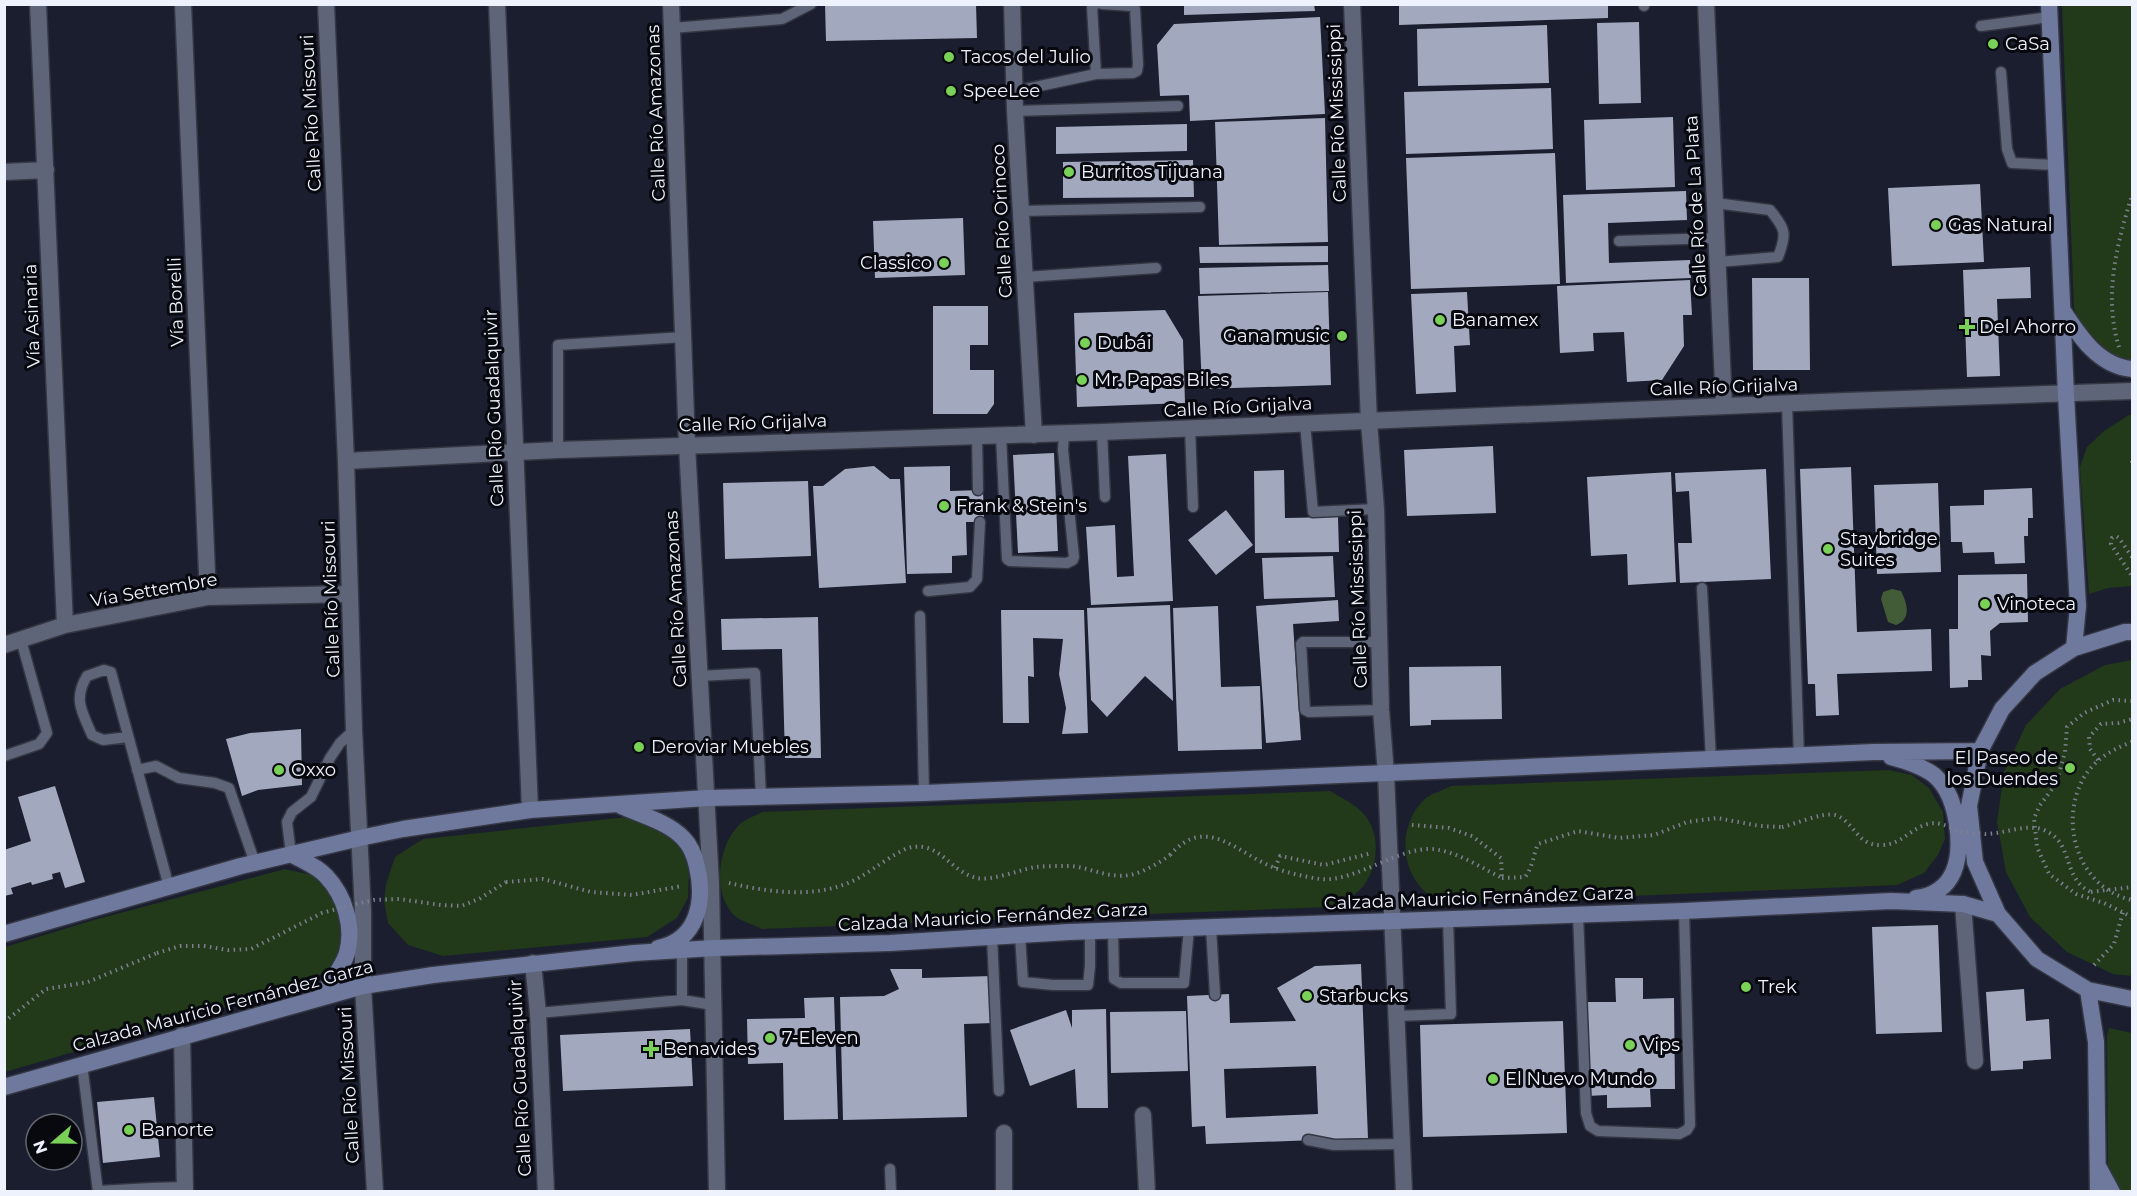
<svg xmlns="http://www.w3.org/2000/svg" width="2137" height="1196" font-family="Montserrat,sans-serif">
<rect width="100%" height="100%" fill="#1a1e2e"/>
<!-- green -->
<path fill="#22391a" d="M2062 5H2132V362C2114 362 2091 348 2082 331 2078 324 2077 315 2074 308Z
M2129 415H2132V586L2108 588 2089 594 2080 467 2087 447 2104 431Z
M2132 660V976L2113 974 2067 952 2030 917 2006 872 1997 822 2004 772 2026 725 2060 689 2105 665Z
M1889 770 1912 775 1929 788 1943 812 1945 839 1938 855 1924 873 1897 885 1462 903C1450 900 1432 899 1423 890 1398 864 1400 821 1426 798 1433 793 1444 790 1451 786Z
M1330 791C1344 799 1363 808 1370 823 1382 846 1375 880 1354 895 1347 901 1337 904 1329 907L762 929C755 925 743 922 736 917 712 896 717 848 738 826 743 820 755 816 762 812Z
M637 816 679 839 689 868 688 898 677 918 647 937 443 956 408 945 388 923 384 901 386 884 395 857 423 839Z
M285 869 316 876 337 897 343 947 328 970 303 985 5 1072V947L94 920Z
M2109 1028 2132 1033V1191H2116L2108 1169 2107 1036Z"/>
<!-- water -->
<path fill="#415c37" d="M1892 589 1901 591C1907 603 1912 619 1896 625L1888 622 1881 599 1883 592Z"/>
<!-- building -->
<path fill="#a2a9be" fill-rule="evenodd" d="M825 4H976L977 38 826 41Z
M1184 4H1314L1315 11 1184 15Z
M1399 4H1608V18L1399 25Z
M1320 17 1325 114 1190 121 1189 95 1160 96 1157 45 1174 24Z
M1639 22 1641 103 1599 104 1597 23Z
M1547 25 1549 83 1418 86 1417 29Z
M1551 88 1553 149 1406 154 1404 92Z
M1673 117 1675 187 1586 190 1584 120Z
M1325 118 1328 242 1219 245 1215 122Z
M1187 124V151L1056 154V127Z
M1555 153 1560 284 1411 289 1406 158Z
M1193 160 1194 197 1063 198V162Z
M1980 184 1984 262 1892 266 1888 188Z
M1686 191 1687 220 1608 223 1609 263 1690 260 1691 278 1566 283 1563 195Z
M963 218 965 275 875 278 873 221Z
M1328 246V262L1200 263 1199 247Z
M1328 265 1329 291 1200 294 1199 268Z
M2030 267 2031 298 1997 299 2000 376 1967 377 1963 270Z
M1752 278H1809L1810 370H1753Z
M1690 280 1692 315H1683L1684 346 1662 380 1627 382 1624 332 1593 333 1594 351 1560 353 1557 286Z
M1328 292 1331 385 1202 389 1198 296Z
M1467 292 1470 345 1454 346 1456 392 1416 394 1411 294Z
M933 306H988V345H970V370H994V404L987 414H933Z
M1165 310 1183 340 1185 403 1077 407 1074 313Z
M1493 446 1496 513 1407 516 1404 450Z
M1054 453 1058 551 1018 553 1013 455Z
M1166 454 1173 601 1091 605 1086 527 1115 525 1117 577 1134 576 1128 456Z
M874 466 890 479H900L906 583 819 588 813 486H823L845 469Z
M950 466V491L983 490 984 522H966L967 555 952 556V573L907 574 904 467Z
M1851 467 1857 632 1931 629 1932 671 1837 674 1839 715 1816 716 1815 684H1808L1800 469Z
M1766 469 1771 579 1680 583 1678 543H1692L1689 491 1676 492 1675 473Z
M1284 470 1285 518 1338 517 1339 552 1255 553 1254 471Z
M1671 472 1676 582 1628 585 1627 554 1591 556 1587 477Z
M808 481 811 556 725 559 723 483Z
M1938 483 1941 572 1877 574 1874 485Z
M2032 488 2033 518H2028V536H2024L2025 563 1995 564 1994 552 1963 553 1962 542H1951L1950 506 1984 505V490Z
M1226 510 1253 545 1216 575 1188 540Z
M1333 556 1335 597 1264 599 1262 558Z
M2027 574 2028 622 2000 623 1990 631 1991 656 1981 655 1982 680H1968V687L1950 688 1949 629H1958V575Z
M1338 600 1339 621 1293 624 1301 740 1266 743 1256 606Z
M1170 605 1173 701 1145 676 1107 717 1091 700 1087 608Z
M1218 606 1221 687 1260 686 1262 749 1178 751 1173 608Z
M1001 610H1084L1088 733 1062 734 1066 708 1059 674 1063 639 1033 638 1034 677 1028 676 1029 723H1003Z
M818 617 821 758H785L782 649 722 650 721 619Z
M1501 666 1502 719 1431 720V725L1410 726 1409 667Z
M301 729 302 785 258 790 242 796 226 739 250 733Z
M55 786 85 882 65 888 60 872 52 874 53 879 32 885 31 882 11 888 13 894 4 896V850L31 841 18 797Z
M1938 925 1942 1032 1876 1034 1872 927Z
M1361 964 1368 1138 1206 1144 1205 1126 1192 1127 1187 996 1229 994 1230 1023 1296 1021 1277 988 1315 966ZM1316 1066 1318 1114 1226 1118 1224 1069Z
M890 969H922V978L992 976 993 1023 964 1024 967 1117 843 1120 840 997 884 996 899 989Z
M1615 978H1643V999L1674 998 1675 1089H1650L1651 1107 1607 1108V1095L1587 1096 1585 1002H1616Z
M2024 989 2026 1021 2049 1019 2051 1059 2023 1061V1069L1991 1071 1986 992Z
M834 997 838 1119 784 1120 783 1063 748 1064 747 1019 805 1018 804 998Z
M1106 1009 1108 1108H1077L1075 1069 1030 1086 1010 1030 1066 1010 1072 1028V1010Z
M1186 1011 1188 1071 1111 1073 1110 1012Z
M1563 1021 1567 1133 1423 1137 1420 1025Z
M690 1029 693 1086 563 1091 560 1035Z
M154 1097 160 1157 103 1163 97 1102Z"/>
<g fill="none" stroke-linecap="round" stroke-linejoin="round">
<defs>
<path id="service" d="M1096 4 1092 7 1096 74
M1644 4V6
M1981 26 2050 17
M672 28 782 19 811 4
M2001 72 2007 149 2012 163 2056 165
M1016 91 1096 74 1133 73 1137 71 1138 64 1135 9 1132 6 1102 4
M1015 111 1178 106
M1715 203 1770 210C1786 229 1787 234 1778 257L1718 262
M1021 211 1200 207
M1619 241 1717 238
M1025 277 1156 268
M1787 404 1799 757
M1305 423 1313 512 1376 509
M1190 428 1193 507
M1102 432 1105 497
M977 436 978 490
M1001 436 1007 559 1010 561 1067 563 1073 560 1074 557 1063 450 1064 433
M558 450V345L684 337
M1702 588 1711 760
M928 591 970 587 977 579 980 522
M920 616 924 793
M1379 642H1303L1301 644 1305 710 1309 712 1381 710
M700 676 755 673 761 797
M128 737 103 740 92 735C82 712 73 699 87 676L104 670 111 672 169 887
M4 756 39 744 47 733 21 640
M137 770 156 766 179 778 215 783 229 788 255 863
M291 854 287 822 292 812 311 797 330 758 340 743 354 730
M1578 914 1586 1113 1590 1126 1598 1131 1679 1134 1687 1130 1690 1125 1684 911
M1211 927 1215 995
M1113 930 1114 979 1121 983H1184L1189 928
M1020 935 1023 982 1053 985H1088L1090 966V931
M992 936 999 1091
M682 1000V951
M538 1013 682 1000 713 1005
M1397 1016 1451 1014 1448 918
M82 1064 98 1192
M1308 1140 1334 1145 1402 1144
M890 1169 891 1192
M98 1191 152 1188
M152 1192V1188L185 1187"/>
<path id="minor" d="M38 4 65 625
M183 4 208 597
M326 4 346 461 354 730 363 912V986L375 1192
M497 4 530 810
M1012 4 1015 111 1034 435
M1706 4 1724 406
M4 172 46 170
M346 461 558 450 1102 432 1845 401 2132 391
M4 645 65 625 208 597 350 594
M1963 904 1975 1061
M533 963 538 1013 546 1192
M182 1035 185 1192
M1143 1115 1147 1192
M1004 1133V1192"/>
<path id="tertiary" d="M671 4 687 445 711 884 717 1192
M1352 4 1369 422 1376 509 1381 710 1386 774 1404 1192"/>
<path id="secondary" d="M2049 4 2066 395 2078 606 2074 648
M2063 311C2080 337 2099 366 2132 369
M2132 632H2125L2074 648 2035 673 2002 709 1980 751 1969 806 1975 862 1998 914 2037 959 2088 990 2132 999
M1891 757C1906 761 1922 766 1934 775 1949 788 1954 806 1957 824 1962 858 1956 893 1916 898
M621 806C641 815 668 822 683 838 690 845 695 857 697 867 705 901 698 940 658 948
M291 854C303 861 317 866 326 876 345 896 354 927 347 953 342 969 329 984 320 997
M4 934 241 866 360 838 403 829 530 810 707 798 924 793 1874 752 1980 751
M2088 990 2096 1042 2098 1192
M4 1087 363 986 433 975 634 953 714 948 890 943 1069 932 1684 911 1891 901 1963 904 1998 914
M2099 1168 2112 1192"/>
</defs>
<!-- service casing -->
<use href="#service" stroke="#343743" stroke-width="13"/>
<!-- minor casing -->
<use href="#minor" stroke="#343743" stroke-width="19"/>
<!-- tertiary casing -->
<use href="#tertiary" stroke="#343743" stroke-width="19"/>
<!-- secondary casing -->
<use href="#secondary" stroke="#343743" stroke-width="19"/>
<!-- path -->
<path stroke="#7c808e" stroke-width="4" stroke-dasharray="1.5 4.5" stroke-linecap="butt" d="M2119 347C2103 296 2117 244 2132 195
M2132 461V467
M2132 557 2119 538 2116 536 2112 538 2111 544 2132 576
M2132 701 2113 700 2084 713 2067 727 2065 752 2056 784 2040 805 2034 818 2037 847 2049 874 2076 894 2104 903 2132 917
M2132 742C2112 749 2092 761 2082 781 2059 826 2080 889 2132 900
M2098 760 2090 749 2089 737 2101 724 2118 723 2132 719
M1412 825 1449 828 1472 836
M1275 868 1280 856 1324 865 1372 853
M1502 878 1525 877C1533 867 1533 855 1538 844L1578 831 1619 838 1654 835 1687 822 1717 818 1760 826 1782 827
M506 882 543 879 591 892 632 895 682 886
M729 883C772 893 822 900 862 876 874 869 901 848 913 847 941 843 952 873 977 878 992 881 1019 870 1035 867 1045 866 1057 866 1067 866 1088 866 1107 879 1130 875 1144 872 1159 863 1170 855
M2091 892 2132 887
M2094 965 2114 944 2123 912
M4 1022 46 989 88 982 157 953"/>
<!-- service -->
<use href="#service" stroke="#5f6578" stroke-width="10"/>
<!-- minor -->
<use href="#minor" stroke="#5f6578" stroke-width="16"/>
<!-- tertiary -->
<use href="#tertiary" stroke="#5f6578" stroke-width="16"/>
<!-- secondary -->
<use href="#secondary" stroke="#6f799d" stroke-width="16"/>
<!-- path-bridge -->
<path stroke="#7c808e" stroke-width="4" stroke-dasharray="1.5 4.5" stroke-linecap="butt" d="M1782 827C1796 824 1822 812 1835 815 1855 821 1856 847 1883 845 1902 844 1911 828 1928 824 1940 821 1951 828 1963 832 1970 833 1978 833 1985 834 2004 834 2027 823 2044 830 2075 843 2061 878 2091 892
M1170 855C1207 813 1237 854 1275 868 1288 873 1306 877 1320 879 1357 883 1404 842 1439 850 1461 854 1482 868 1502 878L1501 858 1472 836
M157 953 180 946H204L228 950 251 949 322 913 347 906 374 900 399 899 441 905 461 906 479 899 506 882"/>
</g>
<!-- markers -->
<g fill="#7ad157" stroke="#07090f" stroke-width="2">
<circle cx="1993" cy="44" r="6"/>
<circle cx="949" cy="57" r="6"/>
<circle cx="951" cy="91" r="6"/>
<circle cx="1069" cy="172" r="6"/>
<circle cx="1936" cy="225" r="6"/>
<circle cx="944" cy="263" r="6"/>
<circle cx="1440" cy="320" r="6"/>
<path d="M1964 318h6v6h6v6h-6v6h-6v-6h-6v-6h6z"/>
<circle cx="1342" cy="336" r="6"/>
<circle cx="1085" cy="343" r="6"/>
<circle cx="1082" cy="380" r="6"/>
<circle cx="944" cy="506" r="6"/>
<circle cx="1828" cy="549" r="6"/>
<circle cx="1985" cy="604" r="6"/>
<circle cx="639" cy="747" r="6"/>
<circle cx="2070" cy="768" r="6"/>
<circle cx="279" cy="770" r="6"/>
<circle cx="1746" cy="987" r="6"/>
<circle cx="1307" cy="996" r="6"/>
<circle cx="770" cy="1038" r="6"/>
<circle cx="1630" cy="1045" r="6"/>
<path d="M648 1040h6v6h6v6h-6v6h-6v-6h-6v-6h6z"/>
<circle cx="1493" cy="1079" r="6"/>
<circle cx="129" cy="1130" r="6"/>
</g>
<g text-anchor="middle" stroke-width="6" stroke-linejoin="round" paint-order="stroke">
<!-- poi labels -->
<g font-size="18" fill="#eef2fd" stroke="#07090f" text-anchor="start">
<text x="2005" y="50">CaSa</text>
<text x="961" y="63">Tacos del Julio</text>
<text x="963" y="97">SpeeLee</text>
<text x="1081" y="178">Burritos Tijuana</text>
<text x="1948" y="231">Gas Natural</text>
<text x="932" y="269" text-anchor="end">Classico</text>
<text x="1452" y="326">Banamex</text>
<text x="1979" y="333">Del Ahorro</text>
<text x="1330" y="342" text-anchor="end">Gana music</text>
<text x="1097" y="349">Dubái</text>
<text x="1094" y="386">Mr. Papas Biles</text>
<text x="956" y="512">Frank &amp; Stein's</text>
<text x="1840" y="545">Staybridge<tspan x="1840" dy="21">Suites</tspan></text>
<text x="1997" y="610">Vinoteca</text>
<text x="651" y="753">Deroviar Muebles</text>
<text x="2058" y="764" text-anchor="end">El Paseo de<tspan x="2058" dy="21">los Duendes</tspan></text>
<text x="291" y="776">Oxxo</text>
<text x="1758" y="993">Trek</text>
<text x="1319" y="1002">Starbucks</text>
<text x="782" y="1044">7-Eleven</text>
<text x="1642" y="1051">Vips</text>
<text x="663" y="1055">Benavides</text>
<text x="1505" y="1085">El Nuevo Mundo</text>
<text x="141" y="1136">Banorte</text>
</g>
<!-- street labels -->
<g font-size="18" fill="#eef2fd" stroke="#07090f">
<text transform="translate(311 113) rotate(-93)" y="6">Calle Río Missouri</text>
<text transform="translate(656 113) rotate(-92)" y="6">Calle Río Amazonas</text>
<text transform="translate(1337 113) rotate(-92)" y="6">Calle Río Mississippi</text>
<text transform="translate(1696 206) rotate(-93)" y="6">Calle Río de La Plata</text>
<text transform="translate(1002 221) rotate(-93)" y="6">Calle Río Orinoco</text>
<text transform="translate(176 302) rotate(-92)" y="6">Vía Borelli</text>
<text transform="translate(32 316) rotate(-92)" y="6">Vía Asinaria</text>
<text transform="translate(1724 387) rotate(-2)" y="6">Calle Río Grijalva</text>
<text transform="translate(1238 407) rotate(-3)" y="6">Calle Río Grijalva</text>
<text transform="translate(494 408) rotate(-92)" y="6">Calle Río Guadalquivir</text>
<text transform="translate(753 423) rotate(-2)" y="6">Calle Río Grijalva</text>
<text transform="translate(154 590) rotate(-10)" y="6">Vía Settembre</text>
<text transform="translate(331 599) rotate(-92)" y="6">Calle Río Missouri</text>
<text transform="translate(676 599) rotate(-93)" y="6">Calle Río Amazonas</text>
<text transform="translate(1358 599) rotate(-92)" y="6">Calle Río Mississippi</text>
<text transform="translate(1479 898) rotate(-2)" y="6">Calzada Mauricio Fernández Garza</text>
<text transform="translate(993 917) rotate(-3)" y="6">Calzada Mauricio Fernández Garza</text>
<text transform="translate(223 1006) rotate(-15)" y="6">Calzada Mauricio Fernández Garza</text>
<text transform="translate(520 1078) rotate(-93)" y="6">Calle Río Guadalquivir</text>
<text transform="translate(349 1085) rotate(-93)" y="6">Calle Río Missouri</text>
</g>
</g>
<!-- border -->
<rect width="2137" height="1196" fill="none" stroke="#eef2fd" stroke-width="12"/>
<!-- north arrow -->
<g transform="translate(54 1142) rotate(250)"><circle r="28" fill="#07090f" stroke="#63666e" stroke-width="1.5"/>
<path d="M0-4.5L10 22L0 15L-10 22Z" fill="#7ad157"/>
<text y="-9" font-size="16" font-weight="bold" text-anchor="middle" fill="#eef2fd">N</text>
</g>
</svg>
